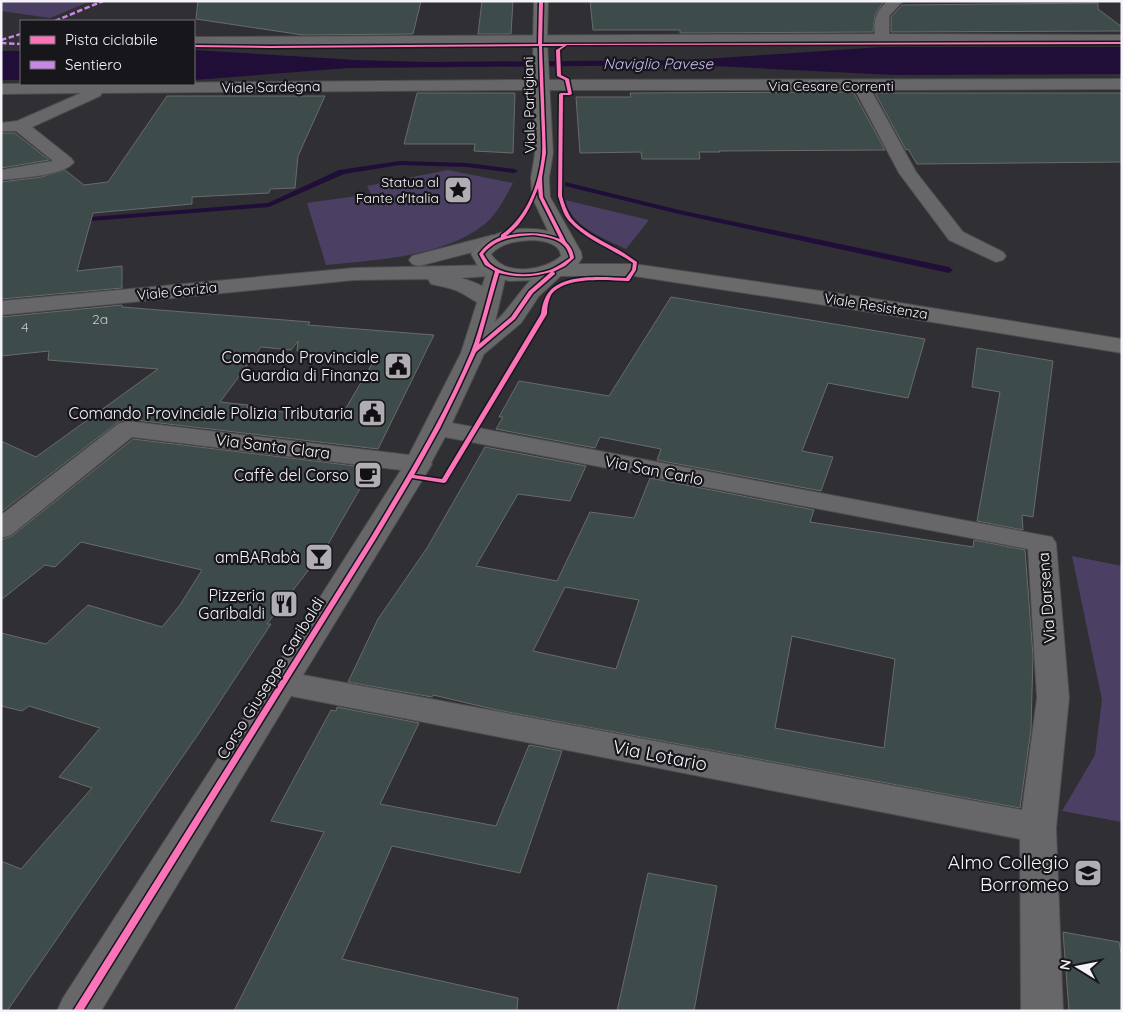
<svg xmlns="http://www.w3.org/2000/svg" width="1123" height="1012" font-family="Quicksand,sans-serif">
<rect width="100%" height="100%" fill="#302f33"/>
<!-- green -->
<path fill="#4b4063" d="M1 1H91L50 18 1 11Z
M448 170 513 183C505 197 498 213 485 224 443 257 377 260 326 265L307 203 371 194 367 186Z
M565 200 649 220 626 249C603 238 572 227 565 200Z
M1072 556 1122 566V822L1062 811 1095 755 1102 700Z"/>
<!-- water -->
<path fill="#200e38" d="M881 47H1122V74L895 75 692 65 583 66 349 68 194 80V50L356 60 426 62 691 60Z
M1 51H21V80H1Z"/>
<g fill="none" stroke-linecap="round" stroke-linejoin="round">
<!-- stream -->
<path fill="#200e38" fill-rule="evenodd" d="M400 161 467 163 514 169 518 171 514 173 467 167 400 165 344 174 269 207 78 222 74 220 78 218 268 203 339 170Z
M565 182 679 210 949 267 953 270 949 273 679 214 565 186Z"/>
</g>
<!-- building -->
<path fill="#3d4c4a" stroke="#696a6b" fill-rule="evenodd" d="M198 1H421L413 34 303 35 196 19Z
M482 1H513L511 34H478Z
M590 1H884L875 15 873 32 680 33V30H593Z
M1098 3V9L1122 27V31L891 32V17L902 5Z
M851 92 854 93 885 150 719 151 720 152H699L700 159H642L641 152 580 153 576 97H631L630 93Z
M417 93H515L513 153 474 151 475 144H404Z
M875 93H1122V162L917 164 908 149 906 150Z
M167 96H325L298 156 295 188 270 189 269 193 192 197V204L93 213 77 271 122 266V288L1 299V182L41 177 65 170 84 185 108 182Z
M1 133H15L49 160 1 168Z
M671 297 925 339 908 398 828 383 802 451 833 457 821 491 657 460 661 449 600 437 595 448 496 429 503 417H499L519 381 609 396Z
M122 305V307L310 322 308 325 434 335 378 449 126 419 117 423 1 512V441L36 457 158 369 48 360 49 351 1 356V317ZM298 341 297 351 375 359 340 418 247 408 248 405 220 402 261 347 291 350Z
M977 348 1053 361 1033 517 1022 515 1023 530 977 521 1000 392 972 387Z
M133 439 372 468 327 546 267 624H271L201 730 7 1011H1V861L21 869 92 788 59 777 100 728 29 706 22 711 1 706V633L46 644 88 605 162 627 180 605 202 570 81 542 55 567 45 565 1 600V540L12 536Z
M485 447 586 466 570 501 518 494 476 566 557 581 590 512 634 518 650 478 814 510 810 522 973 547 974 540 1025 550 1033 656 1031 729 1020 808 497 710 433 695 432 697 348 682 378 619 427 548ZM565 587 639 600 616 669 533 651ZM792 636 895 659 884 748 775 728Z
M337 707 419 723 380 804 496 826 529 745 562 751 520 873 392 846 342 959 518 998 517 1011H234L324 832 271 821 331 710 336 711Z
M648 873 717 886 694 1011H617Z
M1063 932 1119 942 1122 958V1011H1069Z"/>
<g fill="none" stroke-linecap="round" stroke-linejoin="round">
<defs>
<path id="minor" d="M903 1 889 16V34L1122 35V43L883 42 194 45V37L875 34C873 20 877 10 888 1Z
M1122 79V89L871 90 916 172 963 232 1003 252 1006 256 1003 260 996 262 949 240 899 173 855 90H508L102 93 100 96 32 127 71 158 74 162C65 176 18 178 1 180V170L53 161 16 131H1V123L17 121 81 93 1 94V84L508 80Z
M557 264 564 266 567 270 539 296 521 323 484 354 452 423 1052 537 1056 543 1069 698 1056 828 1063 1011H1021L1020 839 291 696 101 1011H57L63 998 209 772 401 470 132 437 11 535 1 538V515L118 424 127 421 409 455 461 353 487 271 490 267 497 265 504 267 507 271 495 322C515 305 528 271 557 264ZM445 437 1028 549 1037 698 1022 810 303 675 432 464 431 463Z"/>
<path id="tertiary" d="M493 235 500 237 503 241 500 245 419 266 412 264 409 260 412 256Z
M497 265 504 267 507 271 504 275 461 278C475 282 490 288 499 300L496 305C480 309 469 295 455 290 447 287 439 286 431 284L428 279 354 280 1 315V301L354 268Z"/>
<path id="secondary" d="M534 1H548L547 41 553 153 549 178 550 197 581 252 582 258 578 264H634L876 299 1122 339V353L876 313 634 276H556L538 280 509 281 489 275 479 268 471 254C488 230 520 225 548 231L532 197 531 178 535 153 533 41ZM533 240C544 241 560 243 561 256 544 271 505 277 491 254 503 242 517 241 533 240Z"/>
</defs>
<!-- minor casing -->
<use href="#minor" stroke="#4c4b4e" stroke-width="2"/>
<!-- tertiary casing -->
<use href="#tertiary" stroke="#4c4b4e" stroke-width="2"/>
<!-- secondary casing -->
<use href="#secondary" stroke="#4c4b4e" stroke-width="2"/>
<!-- minor -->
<use href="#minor" fill="#676669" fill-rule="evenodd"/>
<!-- tertiary -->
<use href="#tertiary" fill="#676669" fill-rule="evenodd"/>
<!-- secondary -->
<use href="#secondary" fill="#6a6a6b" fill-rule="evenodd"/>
<!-- quiet -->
<path stroke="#c787e3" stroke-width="2.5" stroke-dasharray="5.5 2.5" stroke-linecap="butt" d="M55 21 103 1
M1 40 21 34
M1 43 21 44"/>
<defs>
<path id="cycleway" d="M539 1H543L542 44 1122 42V44L567 45 560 50 561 75 569 79 572 94 570 95H563L562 196C564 204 567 211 571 218 582 231 599 239 613 247 622 251 629 257 637 262L636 270 629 281H627C607 280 564 276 551 295 548 301 547 308 547 314L446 482 444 483 412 478 377 537 83 1011H73L371 537C407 477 444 417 471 352 481 326 487 298 495 271L485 265 479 254C485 246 491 241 501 237V235C527 217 539 184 542 155 543 139 541 123 541 108 540 87 539 66 539 46L269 48 194 47V45L269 46 538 44ZM542 46H563L556 50 557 76 565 80 568 93H561L559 94 558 196C561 205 563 214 569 221 586 240 613 249 633 263L632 270 626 278C605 277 564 273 549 292 544 298 542 306 541 314L442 479 414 475 440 428 458 391 476 352 515 319 533 293 555 274V273L553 272 565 266 574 258C573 251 571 247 566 242L543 197 542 178 546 153ZM538 188 539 197 560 239C542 232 525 232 506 236 523 224 531 206 538 188ZM533 235C549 237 567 239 570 258 563 263 557 267 550 270 532 276 505 277 490 264 487 261 485 257 483 254 496 238 514 236 533 235ZM551 272 529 291 511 317 479 344 499 273C517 278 533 277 551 272Z"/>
</defs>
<!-- cycleway casing -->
<use href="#cycleway" stroke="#17161a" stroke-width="3"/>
<!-- cycleway -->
<use href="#cycleway" fill="#fb73b8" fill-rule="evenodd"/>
</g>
<!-- icons -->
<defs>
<symbol id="sight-square" viewBox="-11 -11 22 22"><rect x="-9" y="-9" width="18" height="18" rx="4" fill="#b0aeb4" stroke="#17161a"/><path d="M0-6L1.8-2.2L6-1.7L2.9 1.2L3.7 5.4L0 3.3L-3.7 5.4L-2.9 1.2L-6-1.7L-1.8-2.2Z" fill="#111"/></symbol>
<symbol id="civic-square" viewBox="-11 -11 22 22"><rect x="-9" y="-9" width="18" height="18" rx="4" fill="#b0aeb4" stroke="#17161a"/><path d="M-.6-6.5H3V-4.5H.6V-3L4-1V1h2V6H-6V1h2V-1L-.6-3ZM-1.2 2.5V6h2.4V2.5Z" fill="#111"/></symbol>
<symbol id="cafe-square" viewBox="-11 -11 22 22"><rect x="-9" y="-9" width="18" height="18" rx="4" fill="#b0aeb4" stroke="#17161a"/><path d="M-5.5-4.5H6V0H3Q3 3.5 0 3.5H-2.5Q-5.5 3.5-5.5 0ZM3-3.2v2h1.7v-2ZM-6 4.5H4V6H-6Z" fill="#111"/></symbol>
<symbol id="bar-square" viewBox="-11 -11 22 22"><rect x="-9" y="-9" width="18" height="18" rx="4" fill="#b0aeb4" stroke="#17161a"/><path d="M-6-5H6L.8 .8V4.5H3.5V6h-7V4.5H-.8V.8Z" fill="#111"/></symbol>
<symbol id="restaurant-square" viewBox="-11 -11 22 22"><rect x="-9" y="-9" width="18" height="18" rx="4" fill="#b0aeb4" stroke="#17161a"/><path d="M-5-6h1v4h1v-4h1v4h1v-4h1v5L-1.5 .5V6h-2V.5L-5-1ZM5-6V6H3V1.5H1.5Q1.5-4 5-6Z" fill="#111"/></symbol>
<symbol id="university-square" viewBox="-11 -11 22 22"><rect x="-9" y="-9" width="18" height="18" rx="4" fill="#b0aeb4" stroke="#17161a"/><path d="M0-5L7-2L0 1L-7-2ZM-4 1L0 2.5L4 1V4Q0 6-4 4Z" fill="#111"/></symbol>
</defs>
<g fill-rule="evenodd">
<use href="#sight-square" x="442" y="174" width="32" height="32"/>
<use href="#civic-square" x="382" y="350" width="32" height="32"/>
<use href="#civic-square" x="356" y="397" width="32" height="32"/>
<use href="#cafe-square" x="352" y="459" width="32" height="32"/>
<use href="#bar-square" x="303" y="541" width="32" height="32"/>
<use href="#restaurant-square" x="268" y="588" width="32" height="32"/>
<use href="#university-square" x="1072" y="857" width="32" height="32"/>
</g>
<g text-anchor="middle" stroke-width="4.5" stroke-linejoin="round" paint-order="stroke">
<!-- far-street labels -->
<g font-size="14" fill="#f5f3f9" stroke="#17161a">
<text x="831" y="91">Via Cesare Correnti</text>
<text transform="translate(271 87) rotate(-1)" y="5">Viale Sardegna</text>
<text transform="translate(529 105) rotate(-91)" y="5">Viale Partigiani</text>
<text transform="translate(177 291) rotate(-6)" y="5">Viale Gorizia</text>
<text transform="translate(876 306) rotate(9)" y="5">Viale Resistenza</text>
</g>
<!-- far-poi labels -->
<g font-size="14" fill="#f5f3f9" stroke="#17161a" text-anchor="end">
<text x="439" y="187">Statua al<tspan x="439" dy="16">Fante d'Italia</tspan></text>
</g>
<!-- number labels -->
<g font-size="14" fill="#c7c9cd">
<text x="100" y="324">2a</text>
<text x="25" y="332">4</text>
</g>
<!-- far-water labels -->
<g font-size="15" font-style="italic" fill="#ccbafb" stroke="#17161a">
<text x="658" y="69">Naviglio Pavese</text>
</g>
<!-- poi labels -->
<g font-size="16" fill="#f5f3f9" stroke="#17161a" text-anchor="end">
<text x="379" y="363">Comando Provinciale<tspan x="379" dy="18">Guardia di Finanza</tspan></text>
<text x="353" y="419">Comando Provinciale Polizia Tributaria</text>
<text x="349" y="481">Caffè del Corso</text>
<text x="300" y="563">amBARabà</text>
<text x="265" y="601">Pizzeria<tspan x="265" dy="18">Garibaldi</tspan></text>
</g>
<!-- street labels -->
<g font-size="16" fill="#f5f3f9" stroke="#17161a">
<text transform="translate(273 446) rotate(7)" y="6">Via Santa Clara</text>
<text transform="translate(654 470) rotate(11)" y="6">Via San Carlo</text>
<text transform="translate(1046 598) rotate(-94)" y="6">Via Darsena</text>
<text transform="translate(270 678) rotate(-58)" y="6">Corso Giuseppe Garibaldi</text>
</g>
<!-- near-street labels -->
<g font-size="19" fill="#f5f3f9" stroke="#17161a">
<text transform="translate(660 755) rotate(11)" y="7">Via Lotario</text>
</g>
<!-- near-poi labels -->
<g font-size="19" fill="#f5f3f9" stroke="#17161a" text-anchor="end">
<text x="1069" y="869">Almo Collegio<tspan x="1069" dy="22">Borromeo</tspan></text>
</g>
</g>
<!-- border -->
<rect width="1123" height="1012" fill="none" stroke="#f5f3f9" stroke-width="5"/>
<!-- legend -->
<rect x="20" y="20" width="175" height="65" fill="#17161a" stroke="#706e73"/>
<rect x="30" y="36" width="25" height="8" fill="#fb73b8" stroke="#706e73"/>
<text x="65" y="45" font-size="15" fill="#f5f3f9">Pista ciclabile</text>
<rect x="30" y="61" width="25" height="8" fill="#c787e3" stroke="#706e73"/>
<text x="65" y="70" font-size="15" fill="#f5f3f9">Sentiero</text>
<!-- north arrow -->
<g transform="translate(1078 967) rotate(280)" stroke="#17161a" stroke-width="4" paint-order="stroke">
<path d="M0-4L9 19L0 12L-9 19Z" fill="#f5f3f9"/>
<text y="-8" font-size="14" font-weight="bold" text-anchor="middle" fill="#f5f3f9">N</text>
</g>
</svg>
